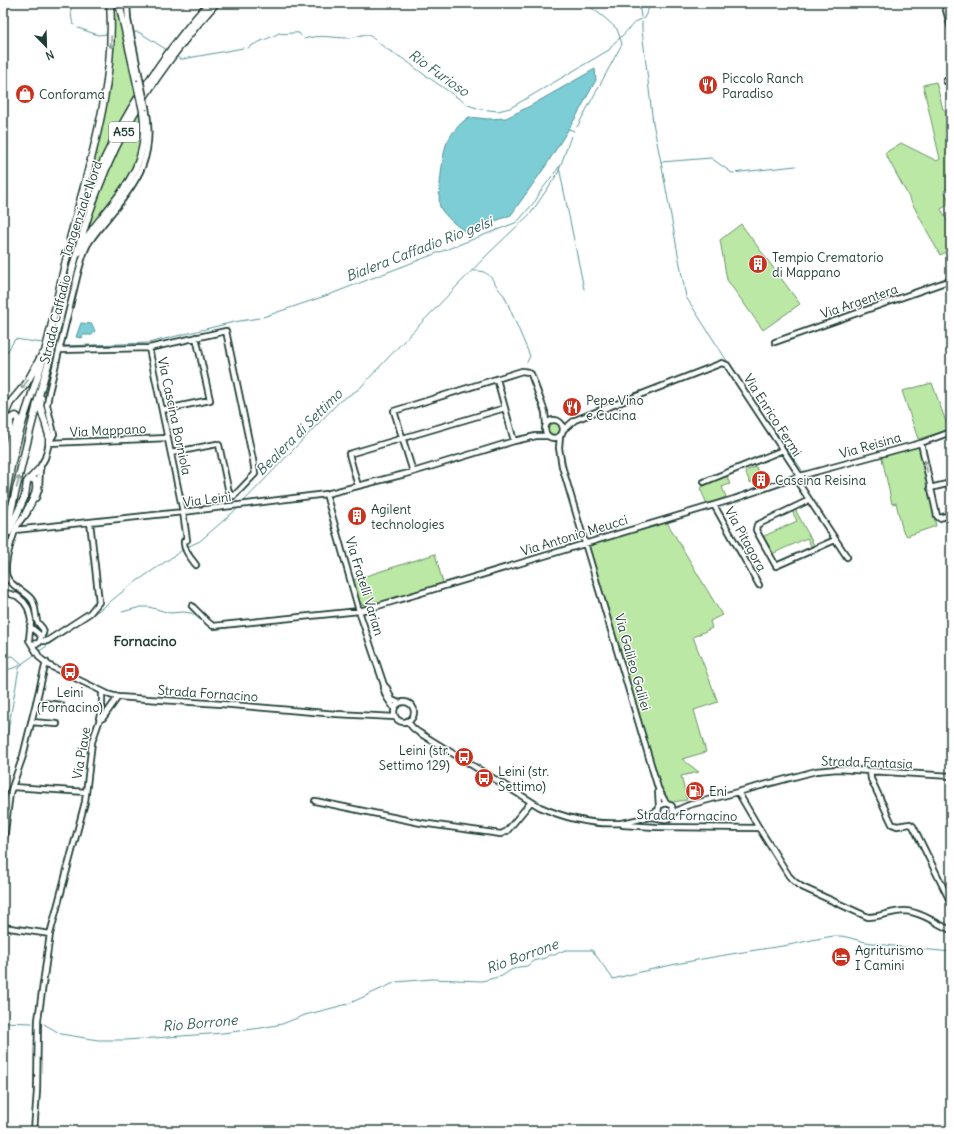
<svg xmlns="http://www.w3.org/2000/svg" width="954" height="1134" font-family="Delius,sans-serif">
<rect width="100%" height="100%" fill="#fff"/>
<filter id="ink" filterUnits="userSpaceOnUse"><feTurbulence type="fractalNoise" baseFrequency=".025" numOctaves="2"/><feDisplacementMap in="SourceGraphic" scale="8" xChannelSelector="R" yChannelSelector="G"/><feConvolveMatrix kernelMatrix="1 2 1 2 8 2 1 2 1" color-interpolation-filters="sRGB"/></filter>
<g filter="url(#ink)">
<!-- green -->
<path fill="#bbe8a5" stroke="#6d926c" d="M112 3H117L136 93C117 125 100 159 86 194H85L112 62 113 44Z
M936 82 943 109 951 116V192L948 187 944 191 951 203 941 209 951 228V250L940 255 885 153 901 143 937 161 940 159 923 85Z
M140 110 142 119 141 149 131 177 84 235C99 192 116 149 140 110Z
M741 224 800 304 763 330 727 280 720 240Z
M932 383 949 430 918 439 902 391Z
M547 429a7 7 0 1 1 14 0a7 7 0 1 1-14 0Z
M919 445 936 526 907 536 903 532 896 503 892 504 882 458 883 455Z
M756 467 761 478 750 483 745 471Z
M726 475 730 484 722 487 726 497 707 504 700 488Z
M795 509 815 547 812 548 807 538 772 554 762 537 797 521 792 511Z
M665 519 722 615 710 621 712 628 693 637 718 702 694 710 706 752 682 759 699 772 681 776 687 800 666 803 659 787 586 543Z
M435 554 443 583 366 606 360 603 353 580Z"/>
<!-- water -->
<path fill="#7ccdd5" stroke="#579395" d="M595 69 596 80 576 117 545 167 511 215 467 232C459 229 443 214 440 207 437 200 443 153 446 145 451 133 459 124 469 117L488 119 506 118 530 106Z
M81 323 92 324 95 331 92 335H83L82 338 76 337Z"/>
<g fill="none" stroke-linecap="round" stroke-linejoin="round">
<!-- stream -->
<path stroke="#579395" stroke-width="1" d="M70 3C72 10 70 19 74 25
M639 3 641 17
M642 22V30L653 123 661 162 711 158 732 173 796 166
M78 28 98 35 108 34
M134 32H138L142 34 167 50
M304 39C318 34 334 38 349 38 356 38 363 32 370 36 374 38 376 42 380 44 391 53 405 58 415 68L468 105 480 109 498 111 510 108 517 104 609 50 615 42 620 38 617 29 605 18 585 3
M248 48C258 41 269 39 279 33 286 35 291 32 299 33L301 36
M177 57 180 59H183L243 48
M577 127 622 44 620 38 635 22 644 18 649 8 656 3
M569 129 574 131
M661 162 686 297 729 364
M559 167 584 289
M473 271C493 269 492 284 504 295L530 356 527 362
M263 317 331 294 515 223 519 220 536 200 540 192 559 167
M63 346 148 343 234 322 259 318
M3 359 15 339 42 343
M732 369 802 470
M243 502 340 401 359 389 400 345 489 253 531 213 558 173 571 136
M187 547 200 541 238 508
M122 612 141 607H149L170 613 183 612 191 613 213 629H217L341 615
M38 652 105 606 127 588 184 549
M3 657 13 656 21 663
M3 671 17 667 36 654
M3 759 19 668 23 663
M3 1022 32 1023
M44 1024 61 1034 98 1040H126L223 1033 261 1028 282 1024 305 1015 348 1004 396 982 432 979 482 981 502 976 511 970 519 967 527 966 533 961 545 958 549 955H555L560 952 566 950H592L613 979C671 963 729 954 789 945 804 942 819 938 834 936 845 935 855 940 866 942 894 947 923 949 951 952"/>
<defs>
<path id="minor" d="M127 3 128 20 140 79
M944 3 951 28
M946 81H951
M775 342 951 280
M149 348 183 512 187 540 184 541C183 550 191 558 196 565
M59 350 149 348 226 331 253 460 255 474 234 496 229 493 219 445 217 444 171 453
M497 379 514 441
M162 410 210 400 196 337
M545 429a9 9 0 1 1 18 0a9 9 0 1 1-18 0Z
M563 430 575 420 722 363 727 365 800 476
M560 436 559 448 562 466 658 788 666 803
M49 443 168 438
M921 443 937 516 939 518 951 515
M413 472 394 411 522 371 528 372 531 374 545 412 546 424
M795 478 847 557
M704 482 783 450
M358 486 349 454 505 408
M930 488 951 483
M326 494 359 611 384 685C383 695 389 700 394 708
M36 498 39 489 40 467 45 458 49 443 54 434 47 405 49 392 78 273C81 263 83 253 88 244 94 234 103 224 110 215 140 179 155 155 146 107
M808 499 805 502 757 525 756 530 776 566 835 540
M714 505 759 585
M27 513C22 518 17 525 15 531 11 542 3 566 7 577 11 587 26 591 32 600 36 606 35 613 37 621 39 627 48 628 41 637
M15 530 183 512 326 494 413 472 514 441 536 436H548
M3 592 17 596 24 602 28 608 31 620 29 640 40 658 50 666 110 695 118 697 221 704 336 714 395 717
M192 606 208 622 213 626 359 611 371 608 734 499 800 476 921 443 951 432
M30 626C33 631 39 632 41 637L39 643 33 644
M40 641H47L90 613 99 602 90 522
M384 685 387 688 392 700 399 703
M102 692V710L99 718 100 719 103 718 118 697
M36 702 61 705
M394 712a10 10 0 1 1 20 0a10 10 0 1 1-20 0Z
M407 721 413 728 418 732 540 807C565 818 594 825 621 823 631 822 641 818 651 817 657 817 661 820 666 819 670 819 671 816 673 814 676 810 684 807 689 805L816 771 838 769 951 776
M31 722 57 724
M870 771 871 779 892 824 897 826 910 824 913 826 951 903
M13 787 86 792
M658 791 659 806
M738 792 759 828 789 876 795 882 802 887 868 917C880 917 892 911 905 911 921 912 937 924 951 930
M315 801 421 823 501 834 507 831 531 802
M658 813 659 806 666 803 672 806 673 813
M646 816 657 811
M623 825 656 827 759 828
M3 847 10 793 23 756 46 662
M3 927 50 934
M34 1131 37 1091 38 1020 50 934 85 802 92 742 100 719"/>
<path id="highway" d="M119 3 137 84
M70 239C90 162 116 83 110 3
M79 252C85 239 94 227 103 216 131 181 149 159 143 111
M41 398 40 406 45 422
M3 419 10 403 26 384 42 355
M46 426 49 435V443
M3 474 10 436V419L13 417 16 416 18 418V421L9 456 7 472
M3 513C7 483 13 453 22 424 29 401 38 378 44 355 53 324 58 292 66 260 94 163 142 78 209 3
M25 515C29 505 40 492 35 480L32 479H29
M9 532 25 496 27 482 40 468
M3 544C14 500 23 456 35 412 39 392 46 373 51 354 68 284 84 214 115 149 141 95 176 48 216 3"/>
</defs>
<!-- minor casing -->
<use href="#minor" stroke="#1f3d34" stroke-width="8"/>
<!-- highway casing -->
<use href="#highway" stroke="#1f3d34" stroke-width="9"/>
<!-- minor -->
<use href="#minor" stroke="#fff" stroke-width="4.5"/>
<!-- highway -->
<use href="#highway" stroke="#fff" stroke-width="6"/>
<defs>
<path id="minor-bridge" d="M140 79 146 107"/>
<path id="highway-bridge" d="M137 84 143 111"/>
</defs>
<!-- minor-bridge casing -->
<use href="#minor-bridge" stroke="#1f3d34" stroke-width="8" stroke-linecap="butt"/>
<!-- highway-bridge casing -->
<use href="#highway-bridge" stroke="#1f3d34" stroke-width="9" stroke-linecap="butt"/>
<!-- minor-bridge -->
<use href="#minor-bridge" stroke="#fff" stroke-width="4.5"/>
<!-- highway-bridge -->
<use href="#highway-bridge" stroke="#fff" stroke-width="6"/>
</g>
<!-- one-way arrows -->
<defs><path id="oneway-shaft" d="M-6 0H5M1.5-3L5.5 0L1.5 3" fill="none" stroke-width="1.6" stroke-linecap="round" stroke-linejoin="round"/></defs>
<g stroke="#8f9e9a">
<use href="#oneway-shaft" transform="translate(111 42) rotate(92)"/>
<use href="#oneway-shaft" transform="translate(25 384) rotate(125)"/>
<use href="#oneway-shaft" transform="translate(926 466) rotate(-102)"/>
<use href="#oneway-shaft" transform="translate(18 482) rotate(-77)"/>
</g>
</g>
<!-- icons -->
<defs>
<symbol id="restaurant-disc" viewBox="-11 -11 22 22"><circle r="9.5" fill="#c8321e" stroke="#fff"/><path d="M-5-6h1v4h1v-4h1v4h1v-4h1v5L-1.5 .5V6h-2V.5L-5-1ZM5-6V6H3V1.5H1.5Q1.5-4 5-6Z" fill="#fff"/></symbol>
<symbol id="shop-disc" viewBox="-11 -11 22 22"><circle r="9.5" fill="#c8321e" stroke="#fff"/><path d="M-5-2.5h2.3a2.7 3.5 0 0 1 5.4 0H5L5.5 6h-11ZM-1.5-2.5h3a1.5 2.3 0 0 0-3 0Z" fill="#fff"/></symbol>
<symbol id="building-disc" viewBox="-11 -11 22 22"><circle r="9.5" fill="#c8321e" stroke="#fff"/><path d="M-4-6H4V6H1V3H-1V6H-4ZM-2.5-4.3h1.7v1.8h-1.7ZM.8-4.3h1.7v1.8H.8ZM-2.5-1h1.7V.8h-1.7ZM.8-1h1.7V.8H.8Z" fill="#fff"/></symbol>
<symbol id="bus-disc" viewBox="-11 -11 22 22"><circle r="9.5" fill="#c8321e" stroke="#fff"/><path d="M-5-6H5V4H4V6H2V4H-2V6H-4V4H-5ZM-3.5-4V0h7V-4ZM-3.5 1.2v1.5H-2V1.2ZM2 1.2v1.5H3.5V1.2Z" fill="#fff"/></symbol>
<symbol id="fuel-disc" viewBox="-11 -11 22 22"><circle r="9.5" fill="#c8321e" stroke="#fff"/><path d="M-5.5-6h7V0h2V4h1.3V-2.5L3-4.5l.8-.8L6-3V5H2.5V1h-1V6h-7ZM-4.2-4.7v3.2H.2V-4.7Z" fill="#fff"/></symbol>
<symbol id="hotel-disc" viewBox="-11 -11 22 22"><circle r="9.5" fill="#c8321e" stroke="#fff"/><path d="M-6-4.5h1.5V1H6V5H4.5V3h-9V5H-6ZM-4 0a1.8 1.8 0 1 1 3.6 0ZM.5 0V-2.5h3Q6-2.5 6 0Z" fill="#fff"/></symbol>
</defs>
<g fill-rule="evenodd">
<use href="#restaurant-disc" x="697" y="74" width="22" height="22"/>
<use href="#shop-disc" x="14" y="83" width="22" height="22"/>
<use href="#building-disc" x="747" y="253" width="22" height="22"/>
<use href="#restaurant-disc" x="561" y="396" width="22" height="22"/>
<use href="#building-disc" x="750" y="469" width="22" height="22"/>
<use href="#building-disc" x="346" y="505" width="22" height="22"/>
<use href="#bus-disc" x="59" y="661" width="22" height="22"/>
<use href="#bus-disc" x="453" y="746" width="22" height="22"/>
<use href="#bus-disc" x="473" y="767" width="22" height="22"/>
<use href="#fuel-disc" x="684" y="780" width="22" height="22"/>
<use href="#hotel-disc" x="830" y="946" width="22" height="22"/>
</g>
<g text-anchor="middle" stroke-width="3" stroke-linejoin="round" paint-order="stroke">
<!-- shield labels -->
<rect fill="#fff" stroke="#627771" stroke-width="1" x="109" y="122" width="30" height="20" rx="3"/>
<g font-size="12" font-weight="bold" fill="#1f3d34">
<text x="124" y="136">A55</text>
</g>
<!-- poi labels -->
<g font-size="13" fill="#1f3d34" stroke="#fff" text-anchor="start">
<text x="722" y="83">Piccolo Ranch<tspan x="722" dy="15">Paradiso</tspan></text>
<text x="39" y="99">Conforama</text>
<text x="772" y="262">Tempio Crematorio<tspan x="772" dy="15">di Mappano</tspan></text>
<text x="586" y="405">Pepe Vino<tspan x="586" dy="15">e Cucina</tspan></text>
<text x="775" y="485">Cascina Reisina</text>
<text x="371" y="514">Agilent<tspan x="371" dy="15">technologies</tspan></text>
<text x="70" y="697" text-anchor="middle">Leini<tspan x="70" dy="15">(Fornacino)</tspan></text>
<text x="450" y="755" text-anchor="end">Leini (str.<tspan x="450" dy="15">Settimo 129)</tspan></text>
<text x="498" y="776">Leini (str.<tspan x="498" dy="15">Settimo)</tspan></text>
<text x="709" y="796">Eni</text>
<text x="855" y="955">Agriturismo<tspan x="855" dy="15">I Camini</tspan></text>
</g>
<!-- street labels -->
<g font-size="13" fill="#1f3d34" stroke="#fff">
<text transform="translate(81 209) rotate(-71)" y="5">Tangenziale Nord</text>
<text transform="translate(859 301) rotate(-19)" y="5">Via Argentera</text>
<text transform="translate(55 319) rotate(-76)" y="5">Strada Caffadio</text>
<text transform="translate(773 415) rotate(57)" y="5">Via Enrico Fermi</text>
<text transform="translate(175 416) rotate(78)" y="5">Via Cascina Borniola</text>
<text transform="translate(108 430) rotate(-3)" y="5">Via Mappano</text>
<text transform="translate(870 445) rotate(-16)" y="5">Via Reisina</text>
<text transform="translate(207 499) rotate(-7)" y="5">Via Leinì</text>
<text transform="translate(574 535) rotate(-17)" y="5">Via Antonio Meucci</text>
<text transform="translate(746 539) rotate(61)" y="5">Via Pitagora</text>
<text transform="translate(365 586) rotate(73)" y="5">Via Fratelli Varian</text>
<text transform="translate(633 662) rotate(74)" y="5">Via Galileo Galilei</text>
<text transform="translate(208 693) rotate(4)" y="5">Strada Fornacino</text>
<text transform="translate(81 753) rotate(-80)" y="5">Via Piave</text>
<text transform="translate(867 762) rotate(2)" y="5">Strada Fantasia</text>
<text transform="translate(687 815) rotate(1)" y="5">Strada Fornacino</text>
</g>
<!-- water labels -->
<g font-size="14" font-style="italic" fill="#36615c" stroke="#fff">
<text transform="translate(439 73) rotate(35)" y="5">Rio Furioso</text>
<text transform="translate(419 249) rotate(-21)" y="5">Bialera Caffadio Rio gelsi</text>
<text transform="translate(299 432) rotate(-45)" y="5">Bealera di Settimo</text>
<text transform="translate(522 956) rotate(-20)" y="5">Rio Borrone</text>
<text transform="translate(200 1023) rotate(-5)" y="5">Rio Borrone</text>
</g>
<!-- neighbourhood labels -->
<g font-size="14" font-weight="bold" fill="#1f3d34" stroke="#fff">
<text x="145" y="646">Fornacino</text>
</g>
</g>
<!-- margin -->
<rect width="954" height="1134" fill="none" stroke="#fff" stroke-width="16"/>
<rect x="8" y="8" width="938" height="1118" fill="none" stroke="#1f3d34" stroke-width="1.5" filter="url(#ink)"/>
<!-- north arrow -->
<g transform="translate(46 46) rotate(157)" stroke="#ffffff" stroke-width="3" paint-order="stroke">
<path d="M0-3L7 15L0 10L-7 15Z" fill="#1f3d34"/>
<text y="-6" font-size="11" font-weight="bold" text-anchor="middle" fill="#1f3d34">N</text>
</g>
</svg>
